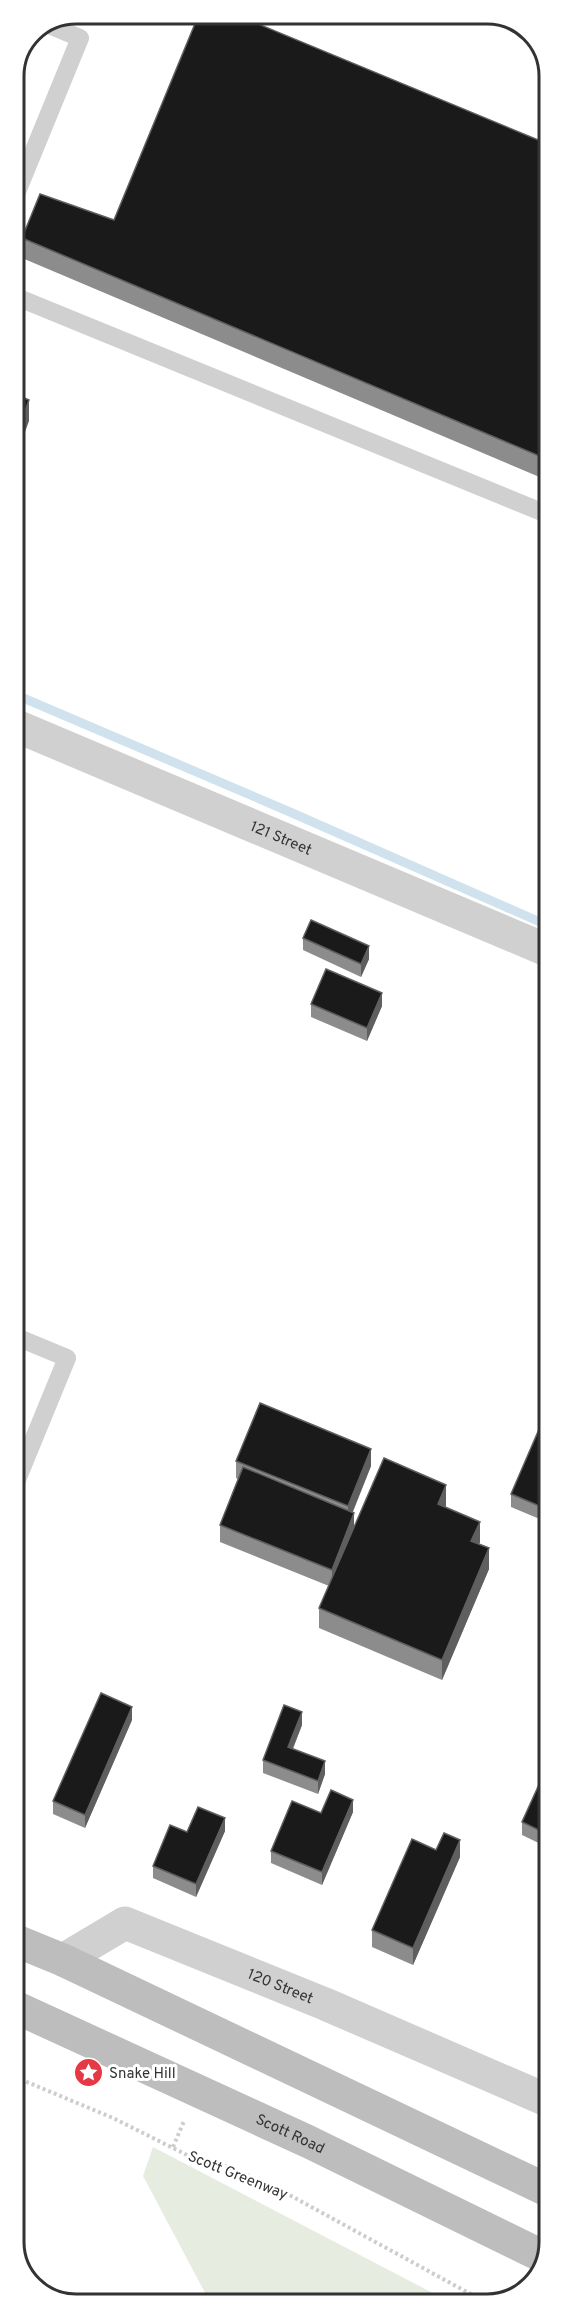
<svg xmlns="http://www.w3.org/2000/svg" width="563" height="2318" font-family="Overpass,sans-serif">
<rect width="100%" height="100%" fill="#fff"/>
<!-- green -->
<path fill="#e6ecdf" d="M153 2147 450 2302 451 2303 211 2304 143 2176Z"/>
<g fill="none" stroke-linecap="round" stroke-linejoin="round">
<!-- stream -->
<path stroke="#cfe2ee" stroke-width="9" d="M14 694 290 812 549 926"/>
<!-- path -->
<path stroke="#cdcdcd" stroke-width="4" stroke-dasharray="3 3" stroke-linecap="butt" d="M15 2077 113 2118 197 2160 225 2166 273 2186 487 2303
M173 2147 184 2121"/>
<!-- service -->
<path stroke="#d0d0d0" stroke-width="18" d="M14 199 80 38 49 25
M14 296 549 515
M14 1336 67 1358 14 1487"/>
<!-- minor -->
<g stroke="#d0d0d0" stroke-width="33">
<path id="s1" d="M14 725 549 951"/>
<path id="s2" d="M63 1960 125 1923 325 2004 549 2101"/>
</g>
<!-- secondary -->
<g stroke="#bdbdbd" stroke-width="33">
<path d="M14 1940 63 1960 549 2191"/>
<path id="s3" d="M15 2007 309 2142 544 2257"/>
</g>
</g>
<!-- wall -->
<path fill="#8c8c8c" d="M548 144 549 481 22 258V238L114 220Z
M303 938 369 959 361 977 303 950Z
M311 1004 382 1006 367 1041 311 1017Z
M549 1431V1503L542 1520 511 1507V1494Z
M236 1461 371 1466 353 1512 354 1527 446 1505V1507L480 1542 479 1544 489 1569 442 1680 319 1628V1608L329 1586 220 1542V1525L238 1479 236 1478Z
M132 1720 85 1828 53 1814V1801Z
M302 1725 293 1749 325 1774 318 1794 263 1773V1760Z
M549 1781V1848L522 1835V1822Z
M353 1812 322 1885 271 1863V1851L321 1813Z
M225 1831 196 1897 153 1878V1866L187 1832Z
M436 1850 460 1857 413 1965 372 1947V1930Z"/>
<!-- shaded-wall -->
<path fill="#5f5f5f" d="M29 400V421L14 462V441Z
M369 946V959L361 977V964Z
M382 993V1006L367 1041V1028Z
M371 1449V1466L348 1523V1506Z
M446 1485V1505L438 1524V1504Z
M549 1490V1503L542 1520V1507Z
M354 1513V1530L332 1587V1570Z
M480 1522V1542L471 1561V1541Z
M489 1548V1569L442 1680V1660Z
M132 1707V1720L85 1828V1815Z
M302 1712V1725L288 1760V1747Z
M325 1761V1774L318 1794V1781Z
M353 1800V1812L322 1885V1872Z
M225 1818V1831L196 1897V1884Z
M460 1840V1857L413 1965V1948Z"/>
<!-- building -->
<path fill="#1a1a1a" stroke="#5f5f5f" stroke-width="1.5" d="M199 14H234L548 144 549 460 22 238 40 194 114 220Z
M14 394 29 400 14 441Z
M311 920 369 946 361 964 303 938Z
M326 969 382 993 367 1028 311 1004Z
M260 1403 371 1449 348 1506 236 1461Z
M540 1427 549 1431V1490L542 1507 511 1494Z
M384 1458 446 1485 438 1504 480 1522 471 1541 489 1548 442 1660 319 1608Z
M243 1467 354 1513 332 1570 220 1525Z
M101 1693 132 1707 85 1815 53 1801Z
M284 1705 302 1712 288 1747 325 1761 318 1781 263 1760Z
M542 1778 549 1781V1835L522 1822Z
M331 1790 353 1800 322 1872 271 1851 292 1801 321 1813Z
M198 1807 225 1818 196 1884 153 1866 170 1825 187 1832Z
M444 1833 460 1840 413 1948 372 1930 412 1839 436 1850Z"/>
<!-- icons -->
<defs>
<symbol id="sight-disc" viewBox="-11 -11 22 22"><circle r="9.5" fill="#e63946" stroke="#fff"/><path d="M0-6L1.8-2.2L6-1.7L2.9 1.2L3.7 5.4L0 3.3L-3.7 5.4L-2.9 1.2L-6-1.7L-1.8-2.2Z" fill="#fff"/></symbol>
</defs>
<g fill-rule="evenodd">
<use href="#sight-disc" x="72" y="2056" width="33" height="33"/>
</g>
<g text-anchor="middle" stroke-width="6" stroke-linejoin="round" paint-order="stroke">
<!-- street labels -->
<g font-size="15" fill="#333" stroke="#fff">
<text dy="5" stroke="none"><textPath href="#s1" startOffset="290">121 Street</textPath></text>
<text dy="5" stroke="none"><textPath href="#s2" startOffset="240">120 Street</textPath></text>
<text dy="5" stroke="none"><textPath href="#s3" startOffset="303">Scott Road</textPath></text>
<text transform="translate(238 2175) rotate(22)" y="5">Scott Greenway</text>
</g>
<!-- poi labels -->
<g font-size="15" fill="#333" stroke="#fff" text-anchor="start">
<text x="109" y="2078">Snake Hill</text>
</g>
</g>
<!-- crop -->
<path d="M0 0H563V2318H0ZM76 24H487A52 52 0 0 1 539 76V2242A52 52 0 0 1 487 2294H76A52 52 0 0 1 24 2242V76A52 52 0 0 1 76 24Z" fill="#fff" fill-rule="evenodd"/>
<path fill="none" stroke="#333" stroke-width="3" d="M76 24H487A52 52 0 0 1 539 76V2242A52 52 0 0 1 487 2294H76A52 52 0 0 1 24 2242V76A52 52 0 0 1 76 24Z"/>
</svg>
